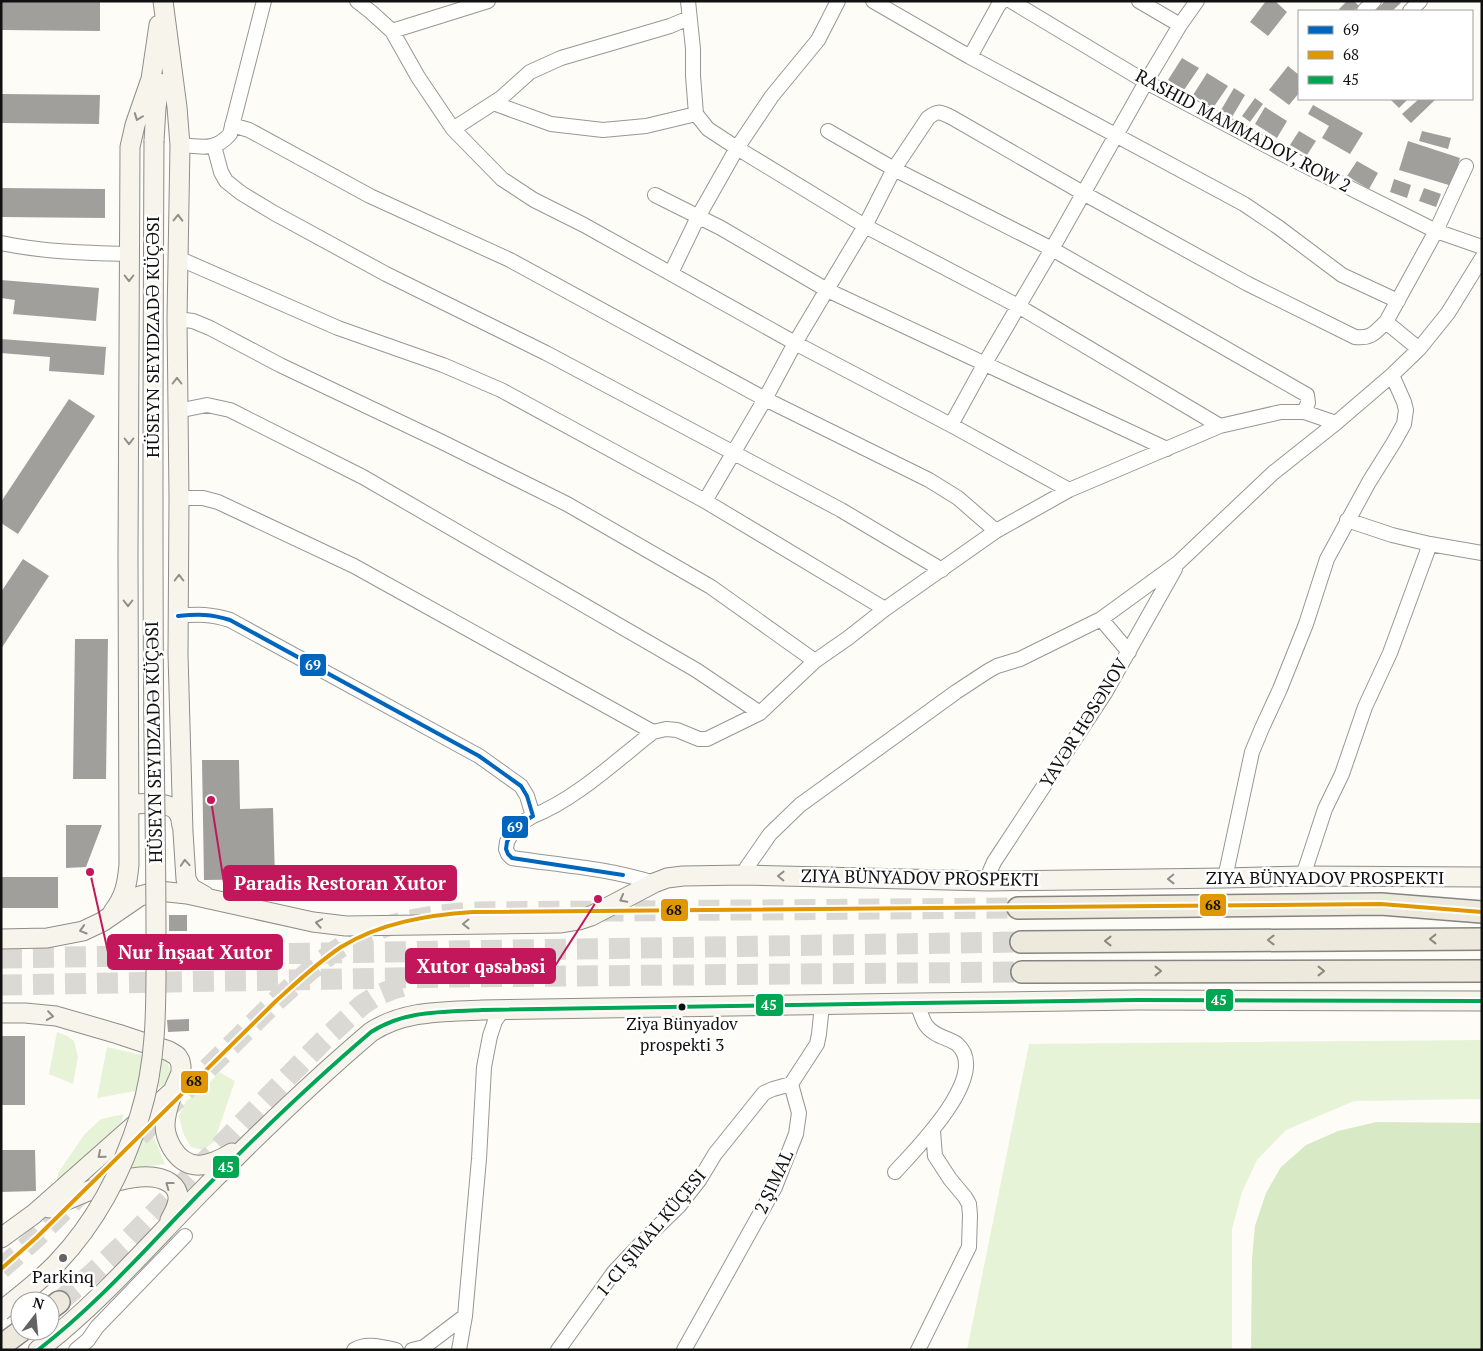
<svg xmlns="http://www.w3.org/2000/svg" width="1483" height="1351" font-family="'PT Serif',serif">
<rect width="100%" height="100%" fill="#fdfcf7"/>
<!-- green -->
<path fill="#e7f3d7" d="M57 1032 67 1036 74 1041 78 1057 73 1084 49 1074Z
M1482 1040V1099L1354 1101 1286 1130 1257 1160 1242 1192 1232 1229V1350H967L1029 1044Z
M107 1047 164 1060C173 1066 170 1075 167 1084L160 1087 147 1089 97 1098Z
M219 1072 235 1081 214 1142 203 1150 191 1147 183 1133 179 1116 186 1101 202 1091Z
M124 1114 119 1128 60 1183 57 1180 58 1173 84 1135 101 1119Z
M152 1119 154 1138 165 1164 97 1173Z"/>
<!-- forest -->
<path fill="#d8eac5" d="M1377 1122 1482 1123V1350H1251L1252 1259 1255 1226 1266 1193 1281 1167 1306 1145 1338 1131Z"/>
<!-- building -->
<path fill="#a19f9c" d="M1 1 100 2V31L1 30Z
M1266 1H1275L1287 12 1268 36 1250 22Z
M1347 1H1354L1359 6 1354 11H1341L1339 9Z
M1385 1H1399L1401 3 1392 11H1375Z
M1182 58 1199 68 1184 90 1168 80Z
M1288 66 1299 75V93L1289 105 1269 90Z
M1207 73 1228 86 1213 108 1193 95Z
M1234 88 1245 95 1232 117 1221 110Z
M1 94 100 95 99 124 1 123Z
M1255 98 1263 104 1250 122 1242 116Z
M1390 99H1408L1399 108Z
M1419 99H1436L1411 123 1402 114Z
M1313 105 1363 133 1350 154 1322 138 1329 126 1308 114Z
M1265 107 1287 121 1277 138 1255 124Z
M1299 131 1316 141 1307 155 1290 145Z
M1422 131 1451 138 1448 149 1419 141Z
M1408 141 1460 158 1452 186 1399 170Z
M1357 161 1378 173 1369 189 1347 176Z
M1394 179 1411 185 1407 198 1390 192Z
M1 188 105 189V218L1 217Z
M1424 188 1441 194 1436 207 1419 201Z
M1 280 99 288 96 321 13 314 15 300 1 298Z
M1 339 106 347 104 375 49 371 50 357 1 353Z
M69 399 95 416 18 534 1 523V502Z
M23 559 49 576 1 649V592Z
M75 639H108L106 779H73Z
M202 760H239L240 809 273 808 275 879 204 880Z
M66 825H102L86 867 66 868Z
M1 877H58V908H1Z
M169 915H187V931H169Z
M189 1019V1031L168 1032 167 1020Z
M1 1036H25V1105H1Z
M1 1150H35L36 1191 1 1192Z"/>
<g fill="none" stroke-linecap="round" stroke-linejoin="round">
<!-- primary-tunnel -->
<path stroke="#dad9d4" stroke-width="21" stroke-dasharray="21 11" stroke-linecap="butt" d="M1 958 1021 942
M1 985 454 977 1022 972
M1 1269 37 1237 276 1001C297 982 317 963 341 947 380 923 427 915 473 912L1018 908
M59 1302 94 1272 123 1245 324 1040 362 1005 376 996 393 989 410 984"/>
<defs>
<path id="street" d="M357 1 371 12 392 31 418 77 453 129 502 179 534 200 584 225 795 343 951 425 1069 490
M688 1 693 49V76L696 114 708 129 737 148 865 226 1018 306 1220 426
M873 1 970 57 1244 204 1278 227 1342 275 1398 301
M1011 1 1146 82 1290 158 1436 231 1482 247
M1139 1 1180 25
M1364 11 1374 1
M1410 11 1420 1
M392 31 488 1
M970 57 998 6 1002 1
M493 103 551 124 603 130 646 126 696 114
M232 125 249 130 370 196 510 260 765 399 929 480 958 498 996 531
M453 129 501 98 530 72 561 58 670 26 689 18
M828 131 894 169 1052 249 1307 395 1308 403 1304 412
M180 145C200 146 215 152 230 134L264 1
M214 146 221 172 226 181 241 193 274 213 386 274 546 353 841 510 942 570
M655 195 721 228 827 290 1167 449
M1 243C44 252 86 253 129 254
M178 258 338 328 443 365 501 390 705 501 885 609
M671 273 698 217 737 148 772 96 818 40 838 1
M177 319 193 321 210 328 280 365 440 441 567 504 711 587 815 661
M1419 349 1386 322 1436 231 1466 166
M177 411 207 405 230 410 363 477 696 670 760 713
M951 425 985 363 1052 249 1146 82 1180 25 1197 1
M179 498H203L218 502 354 566 653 732 666 729 677 730 699 739H707L760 713 815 661 848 638 885 609 996 531 1069 490 1220 426 1281 412H1304L1336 423
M705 501 765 399 795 343 865 226 894 169 928 118C938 110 940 112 951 117L1083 193 1248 284 1355 337C1372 339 1375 332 1386 322
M1347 520 1392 535 1430 544 1482 553
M178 616C198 614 211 614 230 620L479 756 521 786 527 796 533 816 515 827 507 842 506 849 508 854 512 858C559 865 608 868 654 883
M1101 619 1129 652
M533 816C576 799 617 760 653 732
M744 875 747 867 770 834 800 805 956 692 988 671 997 666 1020 659 1101 619 1178 563 1273 473 1336 423 1392 375 1419 349 1448 313 1482 258
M1303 876 1325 809 1342 774 1365 707 1390 653 1430 544
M1225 878 1252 752 1262 728 1280 689 1306 624 1327 559 1369 482 1394 442 1404 424 1406 410 1404 402 1392 375
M988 881 990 871 994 862 1105 693 1175 569
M895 1172C915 1150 992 1074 957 1044 953 1041 945 1038 940 1036 923 1028 923 1019 917 1003
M76 1350 88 1340 97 1327 185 1236
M354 1350C366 1342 382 1347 396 1350
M412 1350 424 1347 465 1316
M459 1350 465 1316 479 1159 484 1067 490 1036 495 1021 502 1011
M558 1350 614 1272 647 1237 679 1206 700 1179 715 1154 764 1093 773 1089 791 1084
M684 1350 775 1187 796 1134 799 1113 791 1084 817 1044 819 1034 822 1005
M918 1350 969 1247 970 1215 969 1204 965 1197 950 1179 935 1156 933 1131"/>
<path id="secondary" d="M163 1 177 107 180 145 177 319 179 498 178 654 183 832 186 879 191 888 205 896
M154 141 156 108 159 83
M129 804C143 804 172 800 179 814 181 817 181 822 182 826
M113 912C125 896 127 885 129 865L128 555 130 147 135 125 151 79 159 25
M1 939 47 938 83 931 102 922 140 896 159 891 187 894 313 922 346 926 561 923 579 920 591 916 654 883 667 878 683 876 744 875 988 881 1225 878 1303 876 1482 877
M1 1013H25L56 1016 118 1034 169 1051 177 1056 180 1061 181 1066V1073L173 1091 34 1214 1 1238
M173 1091C169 1103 165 1114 165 1125 165 1133 168 1141 172 1148 188 1174 210 1166 232 1153
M49 1208C77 1196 141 1163 170 1183 184 1193 177 1208 170 1220
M38 1350C98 1304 147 1247 199 1194 254 1138 311 1083 371 1032 405 1010 443 1012 482 1010L917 1003 1138 1000 1482 1001"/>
<path id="primary" d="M1018 908 1381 904 1482 912
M1021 942 1482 939
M1022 972 1482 971
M50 1309 59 1302
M1 1346 21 1331"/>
</defs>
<!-- street casing -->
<use href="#street" stroke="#979795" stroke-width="16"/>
<!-- secondary casing -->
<use href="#secondary" stroke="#8e8d8b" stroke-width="21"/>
<!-- primary casing -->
<use href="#primary" stroke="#858482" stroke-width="24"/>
<!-- street -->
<use href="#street" stroke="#fffffe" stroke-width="14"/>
<!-- secondary -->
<use href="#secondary" stroke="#f6f4eb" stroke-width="19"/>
<!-- primary -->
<use href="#primary" stroke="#ede9dc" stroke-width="21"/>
<defs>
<path id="secondary-bridge" d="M1 1311C20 1296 40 1281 57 1263 97 1221 123 1170 140 1115 158 1058 156 997 156 938 156 873 155 808 154 742 152 542 153 341 154 141"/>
</defs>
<!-- secondary-bridge casing -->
<use href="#secondary-bridge" stroke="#8e8d8b" stroke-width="21" stroke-linecap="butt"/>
<!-- secondary-bridge -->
<use href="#secondary-bridge" stroke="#f6f4eb" stroke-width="19"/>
<defs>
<path id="bus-1" d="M178 616C198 614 211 614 230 620L479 756 521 786 527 796 533 816 515 827 507 842 506 849 508 854 512 858 623 875"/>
<path id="bus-2" d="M1 1269 37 1237 276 1001C297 982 317 963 341 947 380 923 427 915 473 912L1381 904 1482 912"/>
<path id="bus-3" d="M38 1350C98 1304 147 1247 199 1194 254 1138 311 1083 371 1032 405 1010 443 1012 482 1010L917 1003 1138 1000 1482 1001"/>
</defs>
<!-- bus-1 casing -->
<use href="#bus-1" stroke="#fff" stroke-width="8"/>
<!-- bus-2 casing -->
<use href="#bus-2" stroke="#fff" stroke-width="8"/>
<!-- bus-3 casing -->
<use href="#bus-3" stroke="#fff" stroke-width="8"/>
<!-- bus-1 -->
<use href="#bus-1" stroke="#0065bd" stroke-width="4"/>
<!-- bus-2 -->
<use href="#bus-2" stroke="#e09702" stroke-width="4"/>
<!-- bus-3 -->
<use href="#bus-3" stroke="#00a651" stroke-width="4"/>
</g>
<!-- one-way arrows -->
<defs><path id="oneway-chevron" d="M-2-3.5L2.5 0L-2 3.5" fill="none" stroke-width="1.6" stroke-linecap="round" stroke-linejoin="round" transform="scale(1.25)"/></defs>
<g stroke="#8f8e89">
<use href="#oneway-chevron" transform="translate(138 117) rotate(111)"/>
<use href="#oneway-chevron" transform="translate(178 218) rotate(-89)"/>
<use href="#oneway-chevron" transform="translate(129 278) rotate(90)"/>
<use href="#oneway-chevron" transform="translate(177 381) rotate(-90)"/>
<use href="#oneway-chevron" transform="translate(129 441) rotate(90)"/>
<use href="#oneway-chevron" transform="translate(179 578) rotate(-90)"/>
<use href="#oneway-chevron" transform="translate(128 603) rotate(90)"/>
<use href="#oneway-chevron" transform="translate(185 863) rotate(-94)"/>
<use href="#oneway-chevron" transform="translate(781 876) rotate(-179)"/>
<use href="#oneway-chevron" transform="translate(1171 879) rotate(179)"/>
<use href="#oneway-chevron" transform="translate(623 899) rotate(152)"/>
<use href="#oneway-chevron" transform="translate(319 923) rotate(-170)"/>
<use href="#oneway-chevron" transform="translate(466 924) rotate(179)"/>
<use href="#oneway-chevron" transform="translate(83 930) rotate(163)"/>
<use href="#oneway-chevron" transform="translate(50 1016) rotate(8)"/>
<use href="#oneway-chevron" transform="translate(101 1155) rotate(139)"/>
<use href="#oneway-chevron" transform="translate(169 1185) rotate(-143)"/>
</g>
<g stroke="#8a8881">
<use href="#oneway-chevron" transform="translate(1433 939) rotate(180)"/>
<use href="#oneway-chevron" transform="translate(1271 940) rotate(180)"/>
<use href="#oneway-chevron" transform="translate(1108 941) rotate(180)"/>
<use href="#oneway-chevron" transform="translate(1158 971)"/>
<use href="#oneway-chevron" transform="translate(1321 971)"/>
</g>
<!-- markers -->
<circle fill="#111" stroke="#fff" stroke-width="2" cx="682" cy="1007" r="4.5"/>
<circle fill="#646362" stroke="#fff" stroke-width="2" cx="63" cy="1258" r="5"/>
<g text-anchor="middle" stroke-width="5" stroke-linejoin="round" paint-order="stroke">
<!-- bus labels -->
<g font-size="17" fill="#111" stroke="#fff">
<text x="682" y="1030">Ziya Bünyadov<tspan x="682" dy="21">prospekti 3</tspan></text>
</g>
<!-- street labels -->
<g font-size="18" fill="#111" stroke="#fff">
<text transform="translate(1243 131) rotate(28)" y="6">RASHID MAMMADOV, ROW 2</text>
<text transform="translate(153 337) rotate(-90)" y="6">HÜSEYN SEYIDZADƏ KÜÇƏSI</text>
<text transform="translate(1084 723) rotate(-58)" y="6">YAVƏR HƏSƏNOV</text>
<text transform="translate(154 742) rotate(-91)" y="6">HÜSEYN SEYIDZADƏ KÜÇƏSI</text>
<text transform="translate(920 878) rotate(1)" y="6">ZIYA BÜNYADOV PROSPEKTI</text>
<text x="1325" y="884">ZIYA BÜNYADOV PROSPEKTI</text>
<text transform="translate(774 1182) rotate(-65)" y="6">2 ŞIMAL</text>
<text transform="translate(651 1233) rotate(-50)" y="6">1-CI ŞIMAL KÜÇESI</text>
</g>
<!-- poi labels -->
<g font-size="18" fill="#111" stroke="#fff">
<text x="63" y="1283">Parkinq</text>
</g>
</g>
<!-- callouts -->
<path fill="none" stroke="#c2185b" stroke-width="2" d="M211 800L224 883M90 872L108 952M598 899L555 966"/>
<g fill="#c2185b" stroke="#fff" stroke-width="2">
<circle cx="211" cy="800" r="5"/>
<circle cx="90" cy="872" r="5"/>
<circle cx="598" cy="899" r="5"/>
</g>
<g fill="#c2185b" stroke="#c2185b" stroke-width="2">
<rect x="224" y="866" width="232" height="34" rx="5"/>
<rect x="108" y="935" width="174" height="34" rx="5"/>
<rect x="406" y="949" width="149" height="34" rx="5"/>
</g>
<g font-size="19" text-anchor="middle" font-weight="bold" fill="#fff">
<text x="340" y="890">Paradis Restoran Xutor</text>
<text x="195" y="959">Nur İnşaat Xutor</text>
<text x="481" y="973">Xutor qəsəbəsi</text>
</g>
<g stroke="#fff" stroke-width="2">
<rect x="299" y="653" width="28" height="24" rx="5" fill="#0065bd"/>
<rect x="501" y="815" width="28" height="24" rx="5" fill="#0065bd"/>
<rect x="1199" y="893" width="28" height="24" rx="5" fill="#e09702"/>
<rect x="660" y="898" width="29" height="24" rx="5" fill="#e09702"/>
<rect x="1205" y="988" width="29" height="24" rx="5" fill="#00a651"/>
<rect x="755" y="993" width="29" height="24" rx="5" fill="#00a651"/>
<rect x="180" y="1070" width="29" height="24" rx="5" fill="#e09702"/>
<rect x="212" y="1155" width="28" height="24" rx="5" fill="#00a651"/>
</g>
<g font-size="14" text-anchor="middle" font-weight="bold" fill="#fff">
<text x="313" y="670">69</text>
<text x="515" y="832">69</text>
<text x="1219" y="1005">45</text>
<text x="769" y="1010">45</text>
<text x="226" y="1172">45</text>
</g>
<g font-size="14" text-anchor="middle" font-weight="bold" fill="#111">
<text x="1213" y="910">68</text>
<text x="674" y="915">68</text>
<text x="194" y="1086">68</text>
</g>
<!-- border -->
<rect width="1483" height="1351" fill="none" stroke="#111111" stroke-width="5"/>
<!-- legend -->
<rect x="1298" y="10" width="175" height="90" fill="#ffffff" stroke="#a0a0a0"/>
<rect x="1308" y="26" width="25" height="8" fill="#0065bd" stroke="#a0a0a0"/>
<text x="1343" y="35" font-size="15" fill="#111111">69</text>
<rect x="1308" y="51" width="25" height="8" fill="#e09702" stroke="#a0a0a0"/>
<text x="1343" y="60" font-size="15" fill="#111111">68</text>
<rect x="1308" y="76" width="25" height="8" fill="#00a651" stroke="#a0a0a0"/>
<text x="1343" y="85" font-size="15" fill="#111111">45</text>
<!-- north arrow -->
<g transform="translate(35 1316) rotate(16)"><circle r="24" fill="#ffffff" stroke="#a0a0a0"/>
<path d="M0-4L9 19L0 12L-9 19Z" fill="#646362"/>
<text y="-8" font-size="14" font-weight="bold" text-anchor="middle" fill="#111111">N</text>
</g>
</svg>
